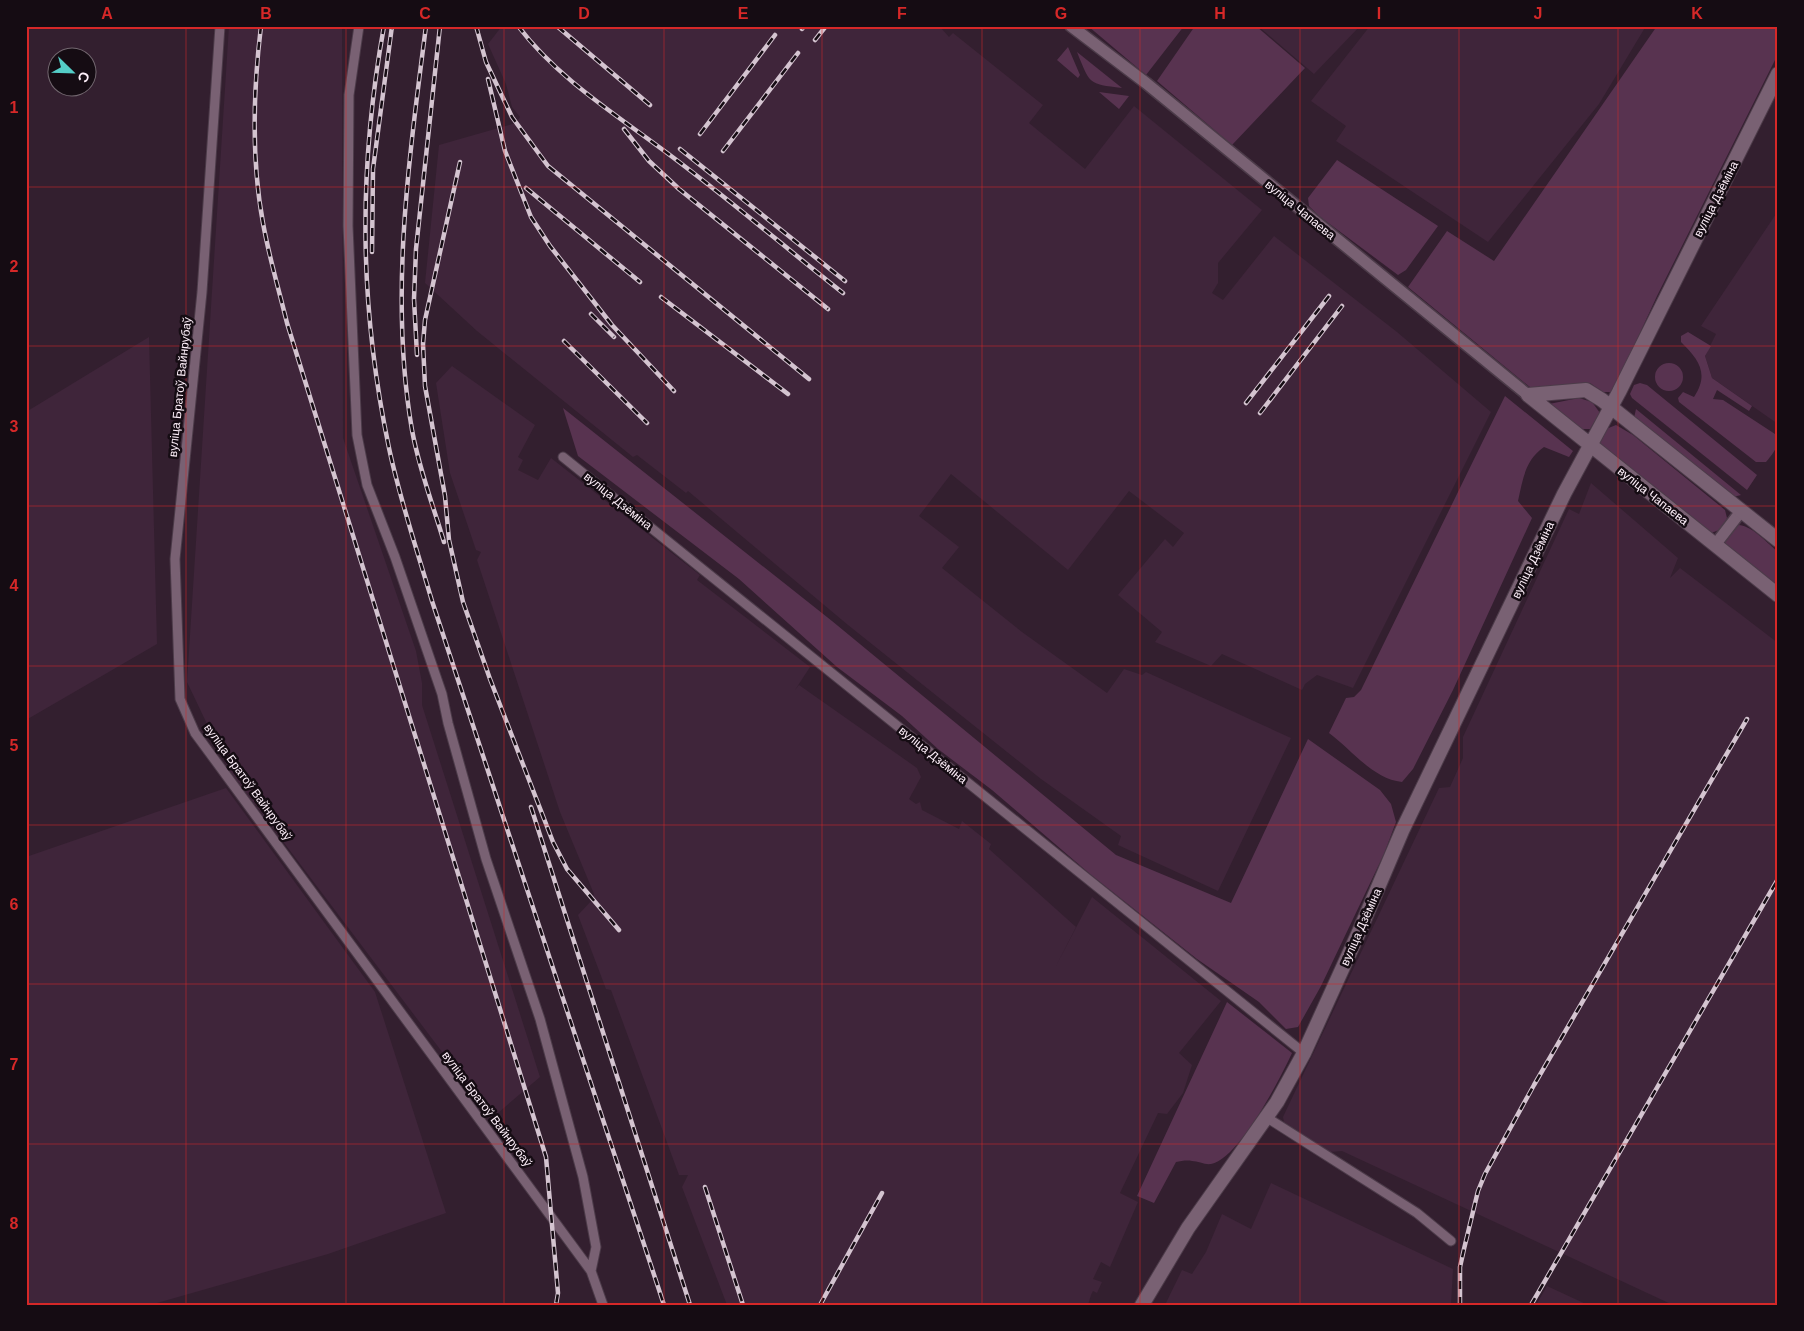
<svg xmlns="http://www.w3.org/2000/svg" width="1804" height="1331" font-family="Arial,sans-serif">
<rect width="100%" height="100%" fill="#331f2f"/>
<!-- built -->
<path fill="#3f253a" d="M229 26H342L343 438 416 651 422 683V705L540 1077 492 1118 229 770 187 682Z
M502 26H943L941 28 949 37 953 33 1043 105 1029 123 1085 169 1134 106 1262 210 1218 263V283L1212 293 1223 300 1274 236 1397 332 1491 412 1353 688 1317 675 1305 684 1302 690 1222 654 1211 666 1155 642 1162 632 1118 595 1165 539 1173 547 1184 533 1129 491 1068 570 951 474 919 516 959 547 942 568 1022 632 1107 693 1124 669 1142 675 1146 672 1291 738 1218 891 1118 845 1121 836 1041 779 848 625 688 491 686 493 637 455 633 457 477 331 425 283 439 145 516 123 520 117 512 107 506 84 488 44Z
M1258 26H1360L1314 74Z
M1370 26H1646L1599 104 1488 242 1336 141 1346 126 1311 101Z
M1778 211V424L1712 378 1705 356 1716 334 1701 326Z
M149 337 157 644 26 720V412Z
M452 366 535 425 518 457 523 460 518 470 538 480 551 458 700 575 697 580 810 667 795 690 799 685 917 768 921 777 909 799 916 804 920 802 922 810 959 829 962 821 991 844 989 849 1076 927 1055 968 1092 897 1221 1001 1179 1053 1192 1065 1183 1093 1167 1114 1158 1113 1120 1193 1138 1202 1110 1267 1101 1262 1093 1279 1102 1282 1097 1293 1093 1291 1091 1295 1088 1305H727L682 1187 688 1175H679L611 990 606 989 578 915 593 899 594 894 560 812 477 560 481 552 476 550 450 473 436 383Z
M1591 483 1678 558 1670 578 1680 568 1778 643V1305H1673L1342 1151 1330 1152 1284 1122 1283 1117 1439 788 1450 787 1463 758V737L1569 509 1579 514Z
M226 788 375 992 446 1213 328 1254 150 1305H26V857Z
M1271 1183 1453 1269 1451 1305H1165L1182 1270 1192 1274 1206 1252 1222 1214 1251 1229Z
M1547 1286 1588 1305H1536Z"/>
<!-- green -->
<path fill="#583350" d="M1088 26H1184L1146 75Z
M1195 26H1256L1305 68 1232 145 1157 81Z
M1657 26H1778V54L1657 296 1616 385 1611 392H1603L1590 383 1531 388 1408 287 1447 231 1494 261Z
M1068 47 1080 75 1078 78 1057 60Z
M1077 52 1122 88C1088 84 1090 84 1077 52Z
M1099 92 1129 96 1119 109Z
M1337 160 1438 226 1406 270 1398 275 1319 216 1309 206 1308 198Z
M1688 332 1711 346 1705 356 1712 378 1752 406 1749 411 1717 390 1713 399 1723 400 1775 434C1780 446 1774 452 1766 462H1756L1679 402 1678 398 1683 392 1694 397C1710 373 1698 359 1681 342V336Z
M1655 377a14 14 0 1 1 28 0a14 14 0 1 1-28 0Z
M1640 383 1647 385 1757 475 1747 490 1632 398 1630 394 1634 385Z
M1505 396 1573 451 1569 457 1544 447C1525 460 1523 479 1518 501L1532 518 1453 690 1413 769 1402 782C1373 779 1352 750 1329 733L1346 698 1354 697 1361 690Z
M1579 398 1592 402 1600 413 1590 429H1579L1549 404Z
M563 408 832 621 1116 855 1231 903 1308 739 1380 790 1391 804 1396 822 1384 854 1321 986 1298 1027 1286 1029 1259 1002 1197 959 1090 874 992 790 938 749 902 716 837 667 739 579 578 456Z
M1636 409 1741 495 1733 497 1634 418Z
M1616 425 1633 435 1725 510 1727 518 1721 529 1709 534 1602 447 1599 442 1606 429Z
M1739 525C1754 527 1767 543 1778 552V589L1724 543 1735 526Z
M1227 1002 1292 1053C1280 1079 1239 1159 1211 1164 1205 1165 1198 1161 1192 1161 1187 1160 1181 1161 1176 1162L1154 1203 1137 1196Z"/>
<g fill="none" stroke-linecap="round" stroke-linejoin="round">
<defs>
<path id="minor" d="M220 26 202 292 175 559 180 699 195 733 591 1271 603 1305
M359 26 349 95 348 226 357 435 367 485 395 557 442 694 448 723 486 859 540 1019 583 1177 596 1247 591 1271
M563 457 1304 1053
M1266 1117 1417 1213 1451 1241"/>
<path id="tertiary" d="M1071 26 1146 83 1528 395
M1715 545 1742 510"/>
<path id="secondary" d="M1528 395 1778 595
M1528 395 1586 390 1602 400 1778 540
M1142 1305 1188 1228 1277 1102 1304 1053 1359 932 1402 831 1564 494 1619 392 1778 74"/>
</defs>
<!-- minor casing -->
<use href="#minor" stroke="#4c3b49" stroke-width="11"/>
<!-- tertiary casing -->
<use href="#tertiary" stroke="#4c3b49" stroke-width="14"/>
<!-- secondary casing -->
<use href="#secondary" stroke="#4c3b49" stroke-width="16"/>
<!-- minor -->
<use href="#minor" stroke="#796173" stroke-width="9"/>
<!-- tertiary -->
<use href="#tertiary" stroke="#796173" stroke-width="11"/>
<!-- secondary -->
<use href="#secondary" stroke="#796173" stroke-width="14"/>
<defs>
<path id="rail" d="M261 26C253 92 251 158 263 223 269 257 279 290 287 323L546 1157 558 1293 556 1305
M384 26C358 170 359 305 389 448 400 500 417 550 432 601L664 1305
M426 26C409 159 389 297 412 430 419 469 433 505 444 542
M476 26 486 62 512 117 548 166 809 379
M518 26C556 76 609 110 659 147 722 193 782 245 843 293
M558 27 650 105
M802 29 804 26
M815 40 826 26
M488 79 505 151 531 217 550 246 612 325 674 391
M624 129 649 161 679 189 828 309
M700 134 775 35
M680 149 845 281
M723 151 798 53
M460 162 425 320 423 344 425 386 445 496 449 540 463 602 490 679 553 842 567 869 619 930
M526 188 640 282
M372 252 373 169 392 26
M661 297 788 394
M591 314 614 337
M564 341 647 423
M417 355 414 299 416 249 440 26
M1246 403 1329 296
M1260 413 1342 306
M531 807 690 1305
M705 1187 743 1305
M820 1305 882 1193
M1460 1305V1267L1464 1249 1478 1191 1485 1174 1534 1085 1747 719
M1531 1305 1778 879"/>
</defs>
<!-- rail casing -->
<use href="#rail" stroke="#d4c4d0" stroke-width="4.5"/>
<!-- rail -->
<use href="#rail" stroke="#150c13" stroke-width="2.5" stroke-dasharray="8" stroke-linecap="butt"/>
</g>
<!-- grid -->
<path fill="none" stroke="#d62828" stroke-width="1" stroke-opacity="0.55" d="M186 26V1305M346 26V1305M504 26V1305M664 26V1305M822 26V1305M982 26V1305M1140 26V1305M1300 26V1305M1459 26V1305M1618 26V1305M26 187H1778M26 346H1778M26 506H1778M26 666H1778M26 825H1778M26 984H1778M26 1144H1778"/>
<g text-anchor="middle" stroke-width="5" stroke-linejoin="round" paint-order="stroke">
<!-- street labels -->
<g font-size="12" fill="#fef0fa" stroke="#150c13">
<text transform="translate(1716 199) rotate(-63)" y="4">вуліца Дзёміна</text>
<text transform="translate(1300 210) rotate(39)" y="4">вуліца Чапаева</text>
<text transform="translate(180 387) rotate(-84)" y="4">вуліца Братоў Вайнрубаў</text>
<text transform="translate(1653 496) rotate(38)" y="4">вуліца Чапаева</text>
<text transform="translate(618 501) rotate(39)" y="4">вуліца Дзёміна</text>
<text transform="translate(1533 560) rotate(-65)" y="4">вуліца Дзёміна</text>
<text transform="translate(933 755) rotate(39)" y="4">вуліца Дзёміна</text>
<text transform="translate(248 782) rotate(54)" y="4">вуліца Братоў Вайнрубаў</text>
<text transform="translate(1361 927) rotate(-66)" y="4">вуліца Дзёміна</text>
<text transform="translate(487 1109) rotate(53)" y="4">вуліца Братоў Вайнрубаў</text>
</g>
</g>
<!-- border -->
<rect width="1804" height="1331" fill="none" stroke="#150c13" stroke-width="55"/>
<!-- north arrow -->
<g transform="translate(72 72) rotate(113)"><circle r="24" fill="#150c13" stroke="#72676f"/>
<path d="M0-4L9 19L0 12L-9 19Z" fill="#54cdc7"/>
<text y="-8" font-size="14" font-weight="bold" text-anchor="middle" fill="#fef0fa">С</text>
</g>
<rect x="28" y="28" width="1748" height="1276" fill="none" stroke="#d62828" stroke-width="2"/>
<g font-size="16" text-anchor="middle" font-weight="bold" fill="#d62828">
<text x="107" y="19">A</text>
<text x="266" y="19">B</text>
<text x="425" y="19">C</text>
<text x="584" y="19">D</text>
<text x="743" y="19">E</text>
<text x="902" y="19">F</text>
<text x="1061" y="19">G</text>
<text x="1220" y="19">H</text>
<text x="1379" y="19">I</text>
<text x="1538" y="19">J</text>
<text x="1697" y="19">K</text>
<text x="14" y="113">1</text>
<text x="14" y="272">2</text>
<text x="14" y="432">3</text>
<text x="14" y="591">4</text>
<text x="14" y="751">5</text>
<text x="14" y="910">6</text>
<text x="14" y="1070">7</text>
<text x="14" y="1229">8</text>
</g>
</svg>
